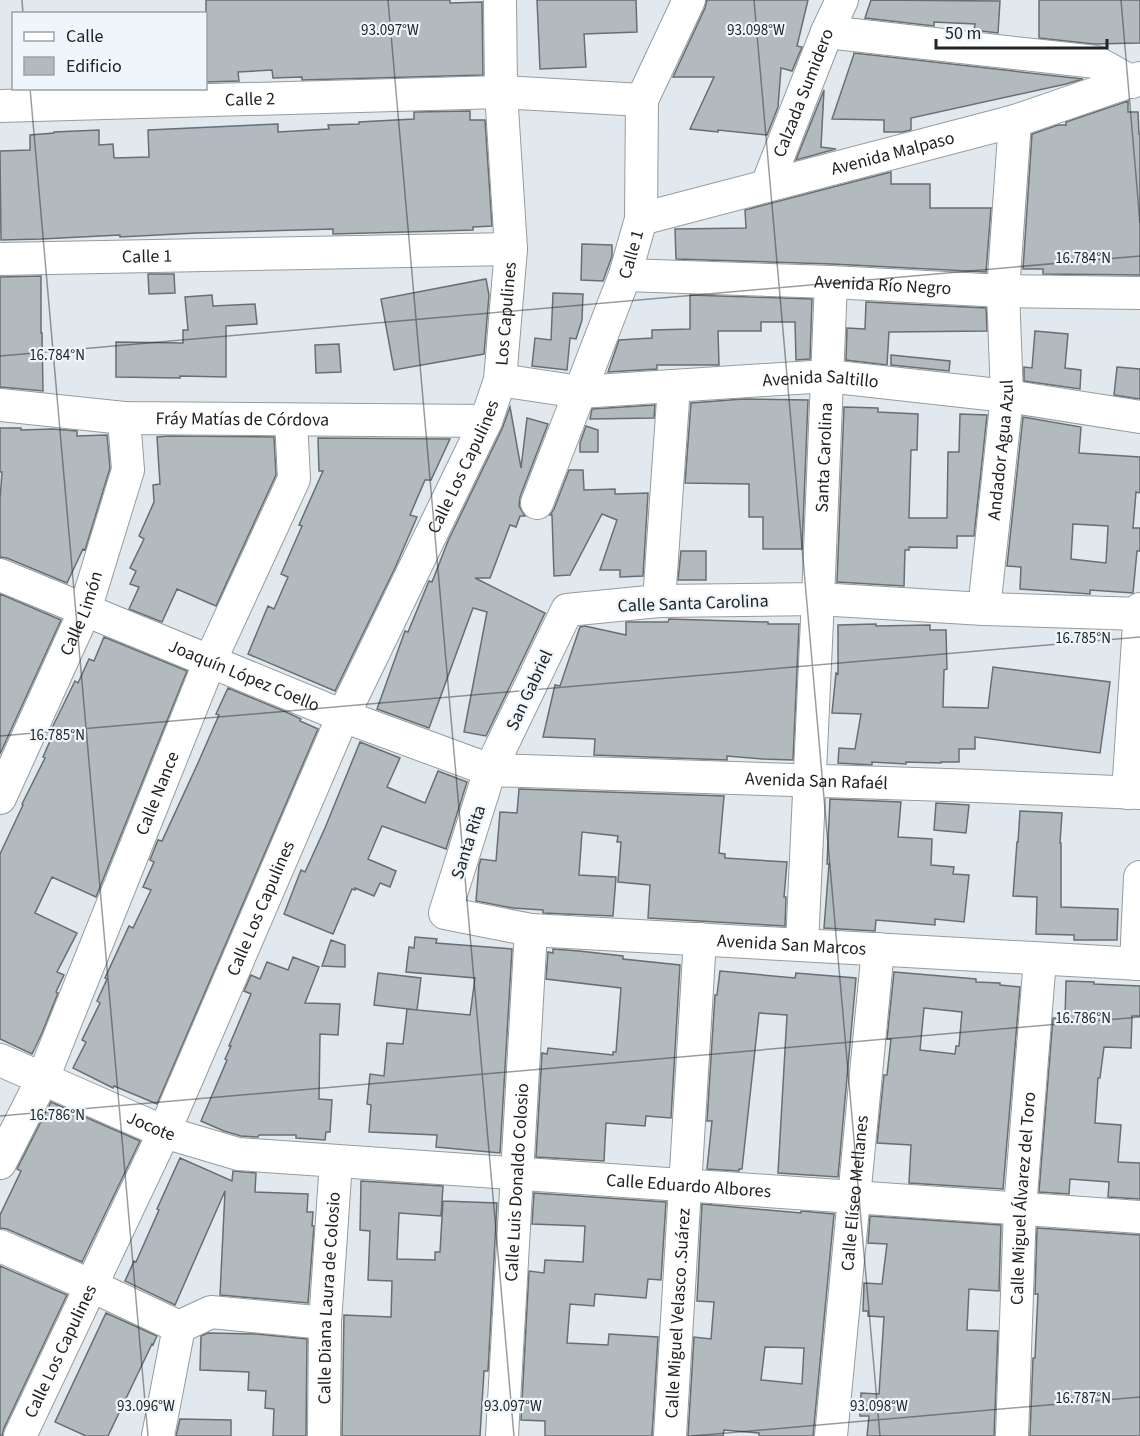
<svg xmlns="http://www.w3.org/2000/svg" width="1140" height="1436" font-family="'Source Sans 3',sans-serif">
<rect width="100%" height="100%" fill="#e1e9ee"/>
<!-- building -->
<path fill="#b2babe" stroke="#686f73" stroke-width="1.5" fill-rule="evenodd" d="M206 0H450V3L482 2 483 75 302 80V77L273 78 272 70 238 72 239 81 206 82Z
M537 0H636L637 32 584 34 586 67 540 69Z
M707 0H808L797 46 802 47 792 71 781 68 778 107 767 135 718 130V132L690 129 714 77H673L705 8Z
M871 0 1000 1 998 33 974 30 975 24 934 22V26L865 18Z
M1039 0H1140V43L1094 44 1039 38Z
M854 54V53L1083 79 1066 84 911 118V130L902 132H884V120L832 119Z
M824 90 821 147 836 149 796 160Z
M1128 101V112H1138L1139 134H1140V275L1043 274V269H1023L1032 134 1058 125H1066V122Z
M470 111V120H485L492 226 473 227V230L440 231 333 234V229L196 233 120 237V235L41 239 1 240 0 151 30 150V135L54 133V132L99 130V145L113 144 114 158 149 157 148 130 278 124V132L329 129 328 125 359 124V122L414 119V112Z
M891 172V184H930V208H991L986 272 832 264 676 259 675 229 746 228 745 210Z
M582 244 612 245V256L603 281 581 280Z
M148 274H174L175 293 149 294Z
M41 276V333H42L43 391 0 387V277Z
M486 279 489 295 484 354 394 370 381 299Z
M553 293 583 294 582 320 576 339 570 338 567 370 532 366 535 338 551 340Z
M212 295 213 306 255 304 257 324 226 326V377L180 376V378L116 377V342L183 343V330H188L185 297Z
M690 295 812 299 810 359 796 360 795 322H761V331H718L719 365H657V369L608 372 619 340 652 338V330L690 329Z
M866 302 986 308 987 331 889 332 887 365 846 360 847 328 865 329Z
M1035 331 1068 334 1065 368 1081 370 1080 389 1024 381V367L1032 368Z
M339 344 341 372 316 373 315 345Z
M891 355 950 361 949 371 891 365Z
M1117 367 1140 369V399L1114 395Z
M743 399 808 400 802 549H763V517H749V484L685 483 691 403Z
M655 405 654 418 590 419 592 409Z
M510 407 521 468 527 418 548 424 520 497 519 506 525 516H520L516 527 510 525 490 578H475L545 613 486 736 464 732 487 612 473 608 429 728 377 709 405 631 408 632 429 581 432 582 448 541 502 429Z
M844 407 878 408V412L918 414 917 450H911L909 518H947L948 452H959L960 414 987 415 974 536H957V548L909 547V550H905L904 586 837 582Z
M1023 417 1081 427 1079 453 1140 457V493L1136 492 1133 528H1140V551H1137L1133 593 1090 590V594L1020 589 1021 567 1007 566ZM1073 524 1108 526 1106 563 1071 559Z
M586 426 598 430V452H580V443Z
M0 428H21V430L53 429 77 431V436L107 435 110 468 85 550 83 549 67 583 7 558 0 557V499L2 472H0Z
M168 436 274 437 276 475 216 606 177 589 162 622 129 609 139 587 130 584 136 571 130 568 144 539 139 536 154 502 153 485 160 484 157 437Z
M318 438 450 439 431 480H425L410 515 417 517 395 568 335 691 248 654 268 606 274 609 288 577 281 574 302 526 299 525 323 471H319Z
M569 470H583L584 490 615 489V494L648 493 643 576 620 577V570H600L617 520 602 514 570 575 554 576 552 515H550L554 509Z
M681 551H706V580H678Z
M0 594 61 620 0 754Z
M669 619 768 622V624H799L793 760 763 759 727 756V760L594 755 595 739 543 737 555 685 560 686 580 627 585 626 626 635V622H668Z
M876 624V626L930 625V630H946L947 669 944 670 943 707 988 708 993 667 1110 682 1100 753 975 737V749H959V762H941V763L906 762V764L872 762V765L838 763 839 748 855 749 861 714 832 713 836 673 838 674V625Z
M104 637 187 671 96 897 52 877 35 913 77 933 57 972 64 975 56 992 58 993 42 1033 32 1054 0 1039V854L23 805 22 804 45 758 43 757 54 732 51 730 75 681 78 683 89 659 94 661Z
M228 688 286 712 301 719 300 721 318 729 157 1104 114 1086 113 1088 73 1068 86 1042 82 1040 100 1003 97 1001 107 979 105 978 129 926 133 928 151 890 143 887 154 862 150 860 158 840 162 841 198 763 219 715 216 714Z
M360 742 400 758 387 787 425 803 438 771 467 782 446 849 382 826 368 859 396 871 390 887 380 883 374 896 355 888V890L352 889 333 934 284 914 301 870 305 872 325 828Z
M519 789 724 796 719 853 725 854V858L787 862 784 897H786L785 926 648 918 650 885 618 882 621 842H617L618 836 582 832 579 875 616 877 613 916 543 913V910L513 908 476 901 479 865 481 859 496 861 500 812 517 813Z
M830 799 901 802 898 837 932 839 931 865 954 867 953 874 969 875 964 922 935 919V925L876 920 875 931 824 928 829 864H827Z
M936 803 969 805 966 833 934 830Z
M1020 811 1062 813 1060 843H1061V907L1118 909 1117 940H1074V935L1036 934 1037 897 1013 896 1017 842H1018Z
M415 937 437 939 436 943 512 949 500 1153 436 1147 437 1135 369 1132 371 1105 367 1104 370 1074 384 1076 387 1043 403 1044 407 1009 470 1015 475 978 406 972 409 947 414 948Z
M331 940 345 945V967L322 966Z
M553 949 579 951 623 956V959L680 965 671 1118 646 1116 645 1126 606 1123 604 1161 536 1157 542 1053 547 1054 548 1048 613 1055V1052H616L621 988 546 979 548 952 553 953Z
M293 957 319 967 305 1003 340 1004 338 1035 320 1034 319 1099 332 1100 330 1132H326L325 1140 296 1138V1135H259L258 1137 241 1136 224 1131 201 1121 227 1060 225 1059 231 1046H229L251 994 244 991 251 975 260 979 267 962 288 970Z
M720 971 795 978 796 973 856 978 838 1177 778 1173 787 1015 759 1013 742 1169H739V1171L707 1169 712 1121H707L715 995H717Z
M894 972 976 979V982L1000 983V985L1020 987 1003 1189 909 1183 911 1145 877 1143 884 1075H887L891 1039H887ZM924 1008 962 1012 959 1046H956L955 1054 920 1050Z
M378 973 421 978 417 1010 374 1005Z
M1066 981 1094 982V984L1140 986V1016H1132L1131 1048 1104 1047 1100 1078H1098L1095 1123 1121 1125 1118 1162 1140 1163V1199L1108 1197 1109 1182 1070 1179 1069 1194 1039 1192 1053 1018 1065 1019Z
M51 1102 140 1141 82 1262 7 1229 0 1228V1215L21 1171 17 1169Z
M180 1158 232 1181 233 1171 256 1173 255 1192 308 1194 307 1212H313L312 1226H314L308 1303 220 1295 225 1191 175 1305 125 1281 134 1261 136 1262 159 1210 157 1209Z
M361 1181 443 1186 441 1216 399 1213 397 1259 435 1260V1252H440L443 1201 497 1203 488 1371H484L480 1436H342L344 1315 391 1317 392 1281 368 1280 370 1231 360 1230Z
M534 1193 666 1202 661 1280 648 1279 646 1298 595 1294 594 1306 570 1304 567 1343 608 1345 609 1334 658 1337 652 1436H545V1421L521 1420 529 1271 544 1273 545 1260 583 1262 585 1226 532 1224Z
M702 1204 801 1213V1211L834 1214 813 1436H759V1433L724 1430 723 1436H688L694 1337 711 1339 714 1302 697 1301ZM765 1347 804 1348 802 1384 761 1380Z
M870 1216 1001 1225 999 1291 969 1289 967 1330 998 1331 994 1436H867L869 1416H860L861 1393 879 1394 884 1317 868 1316V1311H863L864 1283 882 1284 887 1244 868 1243Z
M1037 1228 1140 1235V1436H1030L1033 1358H1035L1038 1294H1035Z
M0 1266 67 1295 4 1428 2 1436H0Z
M106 1313 157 1336 153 1345 152 1344 108 1436H86L55 1422Z
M208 1333 256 1334 307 1339 306 1436H273L274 1409 265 1408 266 1391 248 1390 249 1372 200 1370 201 1336Z
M180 1419 231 1420V1436H176Z"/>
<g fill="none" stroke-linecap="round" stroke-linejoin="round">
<defs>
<g id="minor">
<path d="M827 32 1096 62 1132 82"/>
<path id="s1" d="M0 106 501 92 642 100"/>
<path id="s2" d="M767 185 827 32 842 0"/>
<path id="s3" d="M641 219 1015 121 1140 78"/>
<path id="s4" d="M0 259 511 249"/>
<path id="s5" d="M625 275 831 282 1003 291 1140 293"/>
<path id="s6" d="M500 380 580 392 827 376 1007 396 1140 417"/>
<path id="s7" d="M0 405 124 418 486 421"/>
<path id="s8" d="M537 503 625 275 641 219 642 100 689 0"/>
<path id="s9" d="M0 575 343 716 490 770 977 786 1140 793"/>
<path d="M659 601 674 386"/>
<path id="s10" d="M984 609 1007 396 1003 291 1015 121"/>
<path id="s11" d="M1140 614 984 609 818 599 659 601 567 610 490 770 445 913 531 930 1140 964"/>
<path d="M1128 793 1140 609"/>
<path id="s12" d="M0 798 85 610 128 470 124 418"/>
<path id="s13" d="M802 945 818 599 831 282"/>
<path d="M1136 964 1140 877"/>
<path id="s14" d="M0 1060 164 1132 238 1154 1140 1217"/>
<path id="s15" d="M0 1163 43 1078 210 661 294 479 291 420"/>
<path d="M0 1246 92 1286 179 1327"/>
<path d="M179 1327 211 1312 325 1323"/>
<path id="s16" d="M20 1436 164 1132 343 716 486 421 500 380 511 249 501 92 500 0"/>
<path d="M158 1436 179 1327"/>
<path id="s17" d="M324 1436 325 1323 336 1161"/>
<path id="s18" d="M502 1436 531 930"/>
<path id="s19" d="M670 1436 700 939"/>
<path id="s20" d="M831 1436 878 949"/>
<path id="s21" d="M1012 1436 1020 1208 1040 959"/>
</g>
</defs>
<!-- minor casing -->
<use href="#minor" stroke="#949ca0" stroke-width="34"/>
<!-- minor -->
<use href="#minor" stroke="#fff" stroke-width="32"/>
</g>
<!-- ticks -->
<path fill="none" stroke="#212426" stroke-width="1.5" stroke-opacity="0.45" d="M22 0 23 14M388 0 514 1436M754 0 880 1436M1121 0 1140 223M30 88 148 1436M0 356 1140 256M0 736 1140 637M0 1116 1140 1017M692 1436 1140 1397"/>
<g text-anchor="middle" stroke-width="4.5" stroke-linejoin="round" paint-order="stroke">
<!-- street labels -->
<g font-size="18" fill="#212426" stroke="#eef6fb">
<text dy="6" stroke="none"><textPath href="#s2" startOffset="99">Calzada Sumidero</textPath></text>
<text dy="6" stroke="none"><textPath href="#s1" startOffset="250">Calle 2</textPath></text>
<text dy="6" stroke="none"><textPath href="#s3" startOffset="260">Avenida Malpaso</textPath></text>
<text dy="6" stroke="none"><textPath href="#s8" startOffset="266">Calle 1</textPath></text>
<text dy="6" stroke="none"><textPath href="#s4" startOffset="147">Calle 1</textPath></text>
<text dy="6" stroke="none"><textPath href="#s5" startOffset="258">Avenida Río Negro</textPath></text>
<text dy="6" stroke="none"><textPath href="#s16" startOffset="1227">Los Capulines</textPath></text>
<text dy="6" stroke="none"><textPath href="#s6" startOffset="322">Avenida Saltillo</textPath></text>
<text dy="6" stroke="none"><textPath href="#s7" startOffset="243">Fráy Matías de Córdova</textPath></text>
<text dy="6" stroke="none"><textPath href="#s10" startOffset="160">Andador Agua Azul</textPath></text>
<text dy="6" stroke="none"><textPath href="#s13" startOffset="488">Santa Carolina</textPath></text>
<text dy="6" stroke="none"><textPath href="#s16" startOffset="1066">Calle Los Capulines</textPath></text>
<text transform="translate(693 603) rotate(-2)" y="6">Calle Santa Carolina</text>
<text dy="6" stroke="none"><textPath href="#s12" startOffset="202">Calle Limón</textPath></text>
<text dy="6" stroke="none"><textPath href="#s9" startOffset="264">Joaquín López Coello</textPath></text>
<text transform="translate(529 690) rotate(-65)" y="6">San Gabriel</text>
<text dy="6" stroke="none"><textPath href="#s9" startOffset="854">Avenida San Rafaél</textPath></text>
<text dy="6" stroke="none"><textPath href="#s15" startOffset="402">Calle Nance</textPath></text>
<text transform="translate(468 842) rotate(-72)" y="6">Santa Rita</text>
<text dy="6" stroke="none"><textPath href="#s16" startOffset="580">Calle Los Capulines</textPath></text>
<text dy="6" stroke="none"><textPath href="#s11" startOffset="1250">Avenida San Marcos</textPath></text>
<text dy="6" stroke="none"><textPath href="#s14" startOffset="165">Jocote</textPath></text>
<text dy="6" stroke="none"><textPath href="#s18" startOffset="254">Calle Luis Donaldo Colosio</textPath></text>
<text dy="6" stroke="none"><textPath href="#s14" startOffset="708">Calle Eduardo Albores</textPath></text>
<text dy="6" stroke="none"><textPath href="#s20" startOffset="244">Calle Elíseo Mellanes</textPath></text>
<text dy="6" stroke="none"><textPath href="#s21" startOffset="238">Calle Miguel Álvarez del Toro</textPath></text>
<text dy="6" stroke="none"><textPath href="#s17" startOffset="138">Calle Diana Laura de Colosio</textPath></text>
<text dy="6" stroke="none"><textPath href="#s19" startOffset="123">Calle Miguel Velasco .Suárez</textPath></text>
<text dy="6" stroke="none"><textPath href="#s16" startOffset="94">Calle Los Capulines</textPath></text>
</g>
</g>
<g font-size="15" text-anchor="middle" fill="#212426" stroke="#eef6fb" stroke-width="4.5" stroke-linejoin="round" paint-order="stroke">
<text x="390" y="35">93.097°W</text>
<text x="756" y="35">93.098°W</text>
<text x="1083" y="263">16.784°N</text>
<text x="57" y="360">16.784°N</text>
<text x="1083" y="643">16.785°N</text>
<text x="57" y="740">16.785°N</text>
<text x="1083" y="1023">16.786°N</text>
<text x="57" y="1120">16.786°N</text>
<text x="1083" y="1403">16.787°N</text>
<text x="146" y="1411">93.096°W</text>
<text x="513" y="1411">93.097°W</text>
<text x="879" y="1411">93.098°W</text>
</g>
<!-- legend -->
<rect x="12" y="12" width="195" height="78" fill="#eef6fb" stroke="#9ca2a6" stroke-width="1.5"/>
<rect x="24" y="32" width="30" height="9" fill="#ffffff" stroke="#9ca2a6" stroke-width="1.5"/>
<text x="66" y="42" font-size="18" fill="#212426">Calle</text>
<rect x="24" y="57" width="30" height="18" fill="#b2babe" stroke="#9ca2a6" stroke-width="1.5"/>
<text x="66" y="72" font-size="18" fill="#212426">Edificio</text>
<!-- scale -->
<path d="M936 39v9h171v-9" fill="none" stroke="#212426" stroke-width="3"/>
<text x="945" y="39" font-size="18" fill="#212426" stroke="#eef6fb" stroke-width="4.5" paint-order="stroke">50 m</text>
</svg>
